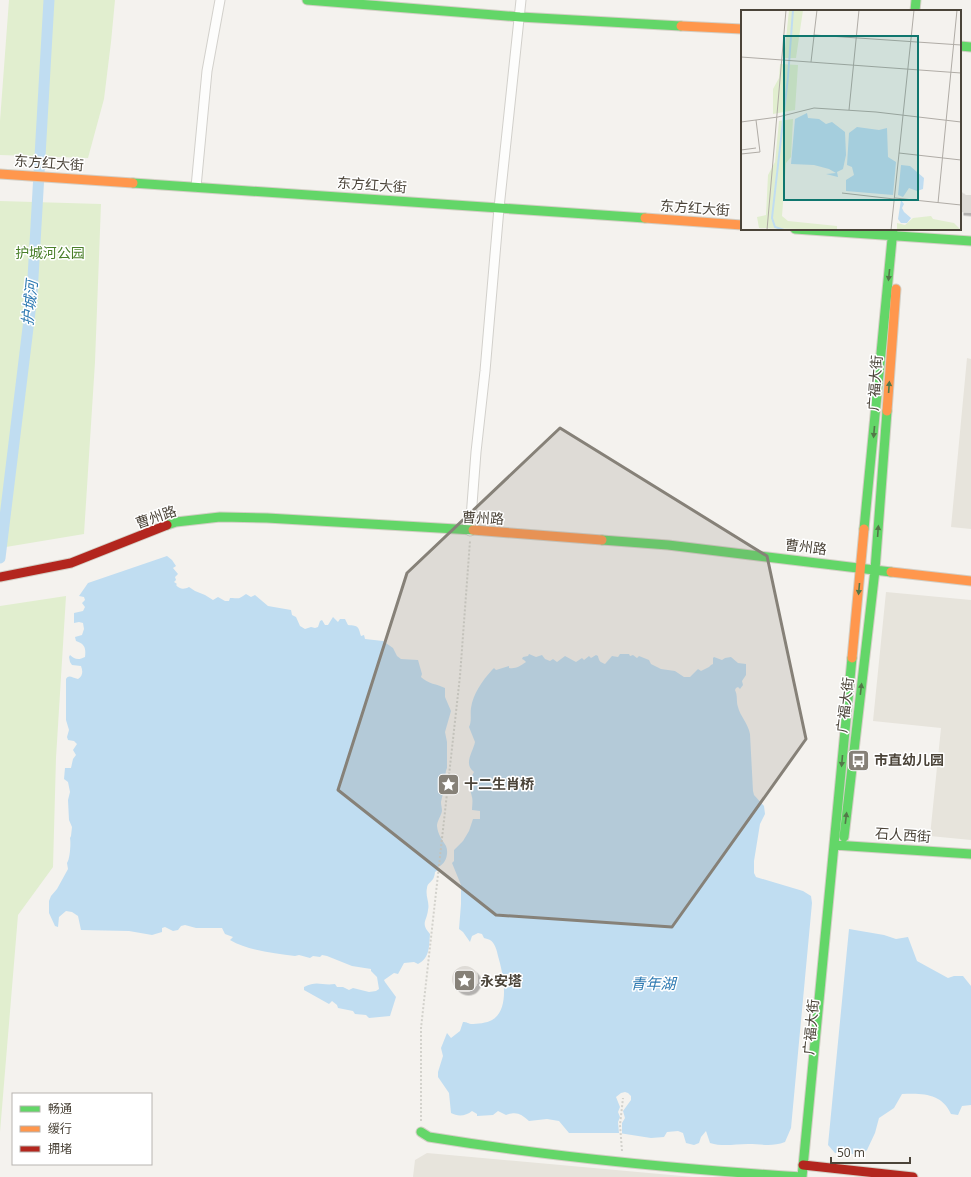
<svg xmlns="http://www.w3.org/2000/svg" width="971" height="1177" font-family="'Noto Sans','Noto Sans SC',sans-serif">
<defs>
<filter id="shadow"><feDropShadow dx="3.5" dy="3.5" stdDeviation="0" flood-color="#0004"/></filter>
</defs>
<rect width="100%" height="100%" fill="#f4f2ee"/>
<!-- residential -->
<path fill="#e7e4dc" d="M967 358 971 359V529L951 527Z
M886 592 971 600V840L930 836 941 728 873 721Z
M427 1153 693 1177H413L415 1160Z"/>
<!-- green -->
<path fill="#e1eecf" d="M9 0H115L111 42 104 99 88 158 0 155V121Z
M0 201 101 204 95 362 84 534 0 548Z
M66 596 56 758 53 867 18 915 0 1132V606Z"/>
<!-- water -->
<path fill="#c0ddf1" d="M167 556 172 560 176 566 173 568 178 574 175 577 176 580 174 582 177 584 176 585C180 590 185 589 189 587L195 591 205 595 213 600 218 597 225 601H229L230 598C240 598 237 600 246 594L251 597 255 595 268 606 291 610 292 615 296 617 300 626 305 629 311 627 315 628 318 627 320 621 322 620 325 625H328L333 617 338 622 340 619H345L348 625C359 626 358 626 361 636L364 635 365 639 383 641 393 648 397 656 401 659 418 660 422 674 421 677C428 684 437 684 445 688V697L451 711 445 732 447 742V768C444 774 447 780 445 787 444 792 442 796 441 802 441 805 442 808 442 811 441 816 437 821 437 826 438 835 442 839 446 846 449 853 446 864 438 867V870L435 872C434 883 428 881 427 888 425 896 430 903 428 910 427 921 420 923 430 934 429 946 430 958 418 964L414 962 404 963 398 974 394 973 384 980 385 982 396 997 390 1016 369 1018 366 1015 355 1014 353 1011 338 1008 337 1005 332 1001 329 1004 304 990V987C318 980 321 986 335 984L337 987H343L349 990 353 988 369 992 376 991 379 989 377 977 371 971V969L352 966 327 956 322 955 320 957 313 956 310 958 299 955 295 956C274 953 249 951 230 940L233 937 225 934 222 928H196L185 925 181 926 178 930 173 931 165 927 162 928V932L152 935 129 931 81 930 78 916 72 912 66 911 59 917 58 927 55 926 49 913V901L51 896 57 889 68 869 67 863C70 859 71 843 70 838L71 836 72 827 69 820 68 800 70 792 68 782 64 779 65 768H71L73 759 76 755 73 750 77 744 74 741 68 740 67 737 69 730 66 720V679C69 674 72 678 78 679 83 676 83 671 81 666L72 665 70 662 69 657 70 655C75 660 79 660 85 657 86 648 85 644 76 641L75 637 82 635 84 629 83 623 79 622 74 623V613L83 611 85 607 82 603 85 600 84 597 79 596 88 583Z
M529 654 536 657 542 655 545 659 550 661 553 659 557 662 565 656 576 662 582 658 584 660 589 656 591 658 596 655 598 656C599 661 600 662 605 664L612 656 618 657 620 654H629L630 656 633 655 637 658 639 656 649 660 651 664 661 669 675 671 684 677H690L698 669 701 671 709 667 711 665 713 664V658L714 657 722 660 725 658 731 657 738 663 746 664V675L742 681 743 685 740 689 738 687 736 688 735 690C738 696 736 701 738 707 740 716 748 723 750 734L753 791 754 795 764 806 765 814 760 824 754 861V873L756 877 803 891 811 896 812 903 791 1128 785 1142C772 1147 761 1144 748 1144 735 1144 723 1147 710 1143L706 1131 701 1137 699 1143 694 1145 686 1143 683 1133 678 1131 667 1132 664 1137 651 1138 619 1133H569L559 1121 547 1119 529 1121C521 1114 517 1111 506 1115L498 1111 493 1115 477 1116V1114L472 1111C466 1116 458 1117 451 1113L449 1093 438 1077V1072L443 1056 441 1048 447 1033 451 1038 460 1031 463 1022C467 1022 467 1023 471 1024 477 1024 487 1023 492 1020 511 1009 503 973 498 956 497 951 495 943 490 940 489 939 486 939 484 938L482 934 478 933 472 936 470 942 463 932 459 929 461 904V885L452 863 454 861V850L463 841 469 831 473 819H480V811L472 810C472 806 473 801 472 797 469 786 468 783 474 772 463 764 473 752 475 742L469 727C472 721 470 714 471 708 473 694 482 681 492 670L494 668 496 670 509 666V668C516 669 520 666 526 662L524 660 522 659 523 657 528 656Z
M849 929 884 935 896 939 908 937 917 961 948 978 954 976H963L971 986V1105L962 1106 958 1115 951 1114C942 1093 922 1093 902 1094L894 1108 879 1118 875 1133 867 1150 860 1156 849 1153H835L828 1145Z"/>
<!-- pier -->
<path fill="#f4f2ee" d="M625 1092 628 1093 631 1096V1100L623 1111 625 1118 622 1123V1134L619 1133 618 1122 620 1117 618 1112 620 1107 616 1097 621 1093Z"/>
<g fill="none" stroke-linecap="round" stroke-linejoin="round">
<!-- canal -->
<path stroke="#c0ddf1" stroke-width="11" d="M0 558 32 295 49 0"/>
</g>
<!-- building -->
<path fill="#dedbd6" filter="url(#shadow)" d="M960 190 965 195H971V213L960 212Z
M452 979a13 13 0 1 1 26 0a13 13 0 1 1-26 0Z"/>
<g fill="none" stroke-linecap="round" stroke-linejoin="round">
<defs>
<path id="street" d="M196 187 207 71 220 0
M470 531 476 452 485 371 499 208 521 0"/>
<path id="fast" d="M307 0 520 17 681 26
M915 11 916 0
M960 46 971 47
M133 183 645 218
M795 229 971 241
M167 525 176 522 220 517 267 518 473 530
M864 529 893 229
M602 540 668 545 891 572
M844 837 875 570 887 411
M834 845 971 854
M421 1132 429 1137C552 1157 677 1169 802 1177
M802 1177 852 658"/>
<path id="slow" d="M681 26 742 29
M0 174 133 183
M645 218 742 225
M887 411 896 289
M473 530 602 540
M891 572 971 581
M852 658 864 529"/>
<path id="jam" d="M0 577 71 563 167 525
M803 1165 913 1177"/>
</defs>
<!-- street casing -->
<use href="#street" stroke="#d2d0cb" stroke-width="11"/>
<!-- fast casing -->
<use href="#fast" stroke="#d3cfc5" stroke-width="11"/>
<!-- slow casing -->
<use href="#slow" stroke="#d3cfc5" stroke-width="11"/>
<!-- jam casing -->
<use href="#jam" stroke="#d3cfc5" stroke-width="11"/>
<!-- path -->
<path stroke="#d3d2cc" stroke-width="2" stroke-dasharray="2 2" stroke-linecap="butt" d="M421 1121V1028L460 676 470 541
M622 1151 620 1125 623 1098"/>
<!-- street -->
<use href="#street" stroke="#fdfdfc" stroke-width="9"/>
<!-- fast -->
<use href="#fast" stroke="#63d668" stroke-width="9"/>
<!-- slow -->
<use href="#slow" stroke="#ff974d" stroke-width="9"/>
<!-- jam -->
<use href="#jam" stroke="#b3261e" stroke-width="9"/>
</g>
<!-- one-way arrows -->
<defs><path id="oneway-solid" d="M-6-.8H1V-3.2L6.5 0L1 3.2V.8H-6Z"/></defs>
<g fill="#537749">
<use href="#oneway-solid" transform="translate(889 275) rotate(96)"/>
<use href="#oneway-solid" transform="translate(889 387) rotate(-86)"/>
<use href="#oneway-solid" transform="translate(874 432) rotate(95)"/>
<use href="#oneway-solid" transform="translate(878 531) rotate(-86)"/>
<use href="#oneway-solid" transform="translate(859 589) rotate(95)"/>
<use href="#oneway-solid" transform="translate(861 689) rotate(-83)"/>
<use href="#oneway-solid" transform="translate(842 761) rotate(95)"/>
<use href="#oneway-solid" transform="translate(846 818) rotate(-83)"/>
</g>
<!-- marked area -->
<path fill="#868178" fill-opacity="0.2" stroke="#868178" stroke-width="3" stroke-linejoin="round" d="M560 428 767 556 806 739 672 927 496 915 338 790 407 573Z"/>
<!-- icons -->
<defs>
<symbol id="bus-square" viewBox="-11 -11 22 22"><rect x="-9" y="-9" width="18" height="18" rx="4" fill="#868178" stroke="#fff"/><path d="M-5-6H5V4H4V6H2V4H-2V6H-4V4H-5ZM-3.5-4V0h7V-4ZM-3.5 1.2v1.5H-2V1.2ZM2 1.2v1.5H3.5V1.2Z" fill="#fff"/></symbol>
<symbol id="sight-square" viewBox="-11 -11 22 22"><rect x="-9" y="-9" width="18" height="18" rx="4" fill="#868178" stroke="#fff"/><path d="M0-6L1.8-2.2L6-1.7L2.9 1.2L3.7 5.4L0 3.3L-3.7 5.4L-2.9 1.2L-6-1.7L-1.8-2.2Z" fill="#fff"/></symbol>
</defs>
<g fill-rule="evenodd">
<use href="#bus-square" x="846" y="748" width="25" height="25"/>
<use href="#sight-square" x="436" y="772" width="25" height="25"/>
<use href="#sight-square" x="452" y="968" width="25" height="25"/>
</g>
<g text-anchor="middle" stroke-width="3" stroke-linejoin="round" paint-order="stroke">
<!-- street labels -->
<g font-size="14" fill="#4b4439" stroke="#fff">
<text transform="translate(49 163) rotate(4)" y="5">东方红大街</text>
<text transform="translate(372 185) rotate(4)" y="5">东方红大街</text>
<text transform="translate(695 208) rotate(4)" y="5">东方红大街</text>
<text transform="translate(875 383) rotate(-86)" y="5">广福大街</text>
<text transform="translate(156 517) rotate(-19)" y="5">曹州路</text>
<text transform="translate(483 518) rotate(3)" y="5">曹州路</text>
<text transform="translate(806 547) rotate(7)" y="5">曹州路</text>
<text transform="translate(845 705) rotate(-83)" y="5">广福大街</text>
<text transform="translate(903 835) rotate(4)" y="5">石人西街</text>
<text transform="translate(811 1027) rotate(-85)" y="5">广福大街</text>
</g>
<!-- park labels -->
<g font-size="14" fill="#4a7f2a" stroke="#fff">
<text x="50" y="258">护城河公园</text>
</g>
<!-- poi labels -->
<g font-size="14" font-weight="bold" fill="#4b4439" stroke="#fff" text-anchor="start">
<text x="874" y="765">市直幼儿园</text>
<text x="464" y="789">十二生肖桥</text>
<text x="480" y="986">永安塔</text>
</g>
<!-- water labels -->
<g font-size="15" font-style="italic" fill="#2e7ab2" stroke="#fff">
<text transform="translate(30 303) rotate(-84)" y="5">护城河</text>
<text x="653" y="989">青年湖</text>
</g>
</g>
<!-- overview -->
<g transform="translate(741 10)">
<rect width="220" height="220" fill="#f4f2ee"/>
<path d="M48 0H62L55 48H43ZM39 54 57 55 54 100 32 104V79L38 68ZM52 109 50 147 45 153 41 206 47 211 96 216V220L18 218 16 207 25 205 27 165 34 152 38 111ZM190 206 192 209 213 213 220 220H156V213L164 215 172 208Z" fill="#e1eecf"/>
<path d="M66 103 67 108 78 109 85 114 91 112 104 122 105 145 102 159 96 162 97 167 85 164 95 163 88 159 73 155 50 154 54 109ZM116 117 138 120 146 118 147 147 155 152 152 185 105 181V170L113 165 111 157 106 155 108 123ZM160 155 169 156 183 168 182 179 176 181 168 178 162 187 157 185ZM160 190 163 194 161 198 163 202 170 208 166 213H160L157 209Z" fill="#c0ddf1"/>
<path fill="none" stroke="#c0ddf1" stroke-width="2" d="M43 220 34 217 31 208 47 67 52 0"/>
<path fill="none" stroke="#b0aca6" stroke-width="1" d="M76 0 73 25 220 35M0 47 220 63M70 52 73 26M108 100 118 0M0 112 37 107 73 98 135 102 220 112M0 140 15 138M158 143 220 150M0 144 19 142 15 110M101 183 153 189M154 188 220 195M197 193 216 0M26 220 45 0M150 220 173 0"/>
<path fill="#0f766e" fill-opacity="0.15" stroke="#0f766e" stroke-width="2" d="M43 26H177V190H43Z"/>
<rect width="220" height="220" fill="none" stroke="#4b4439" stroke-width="2"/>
</g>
<!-- legend -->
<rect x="12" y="1093" width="140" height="72" fill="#ffffff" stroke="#b7b4b0"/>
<rect x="20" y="1106" width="20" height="6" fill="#63d668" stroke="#b7b4b0"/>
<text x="48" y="1113" font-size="12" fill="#4b4439">畅通</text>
<rect x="20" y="1126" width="20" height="6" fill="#ff974d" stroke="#b7b4b0"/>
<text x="48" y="1133" font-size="12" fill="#4b4439">缓行</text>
<rect x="20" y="1146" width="20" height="6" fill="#b3261e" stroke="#b7b4b0"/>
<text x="48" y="1153" font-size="12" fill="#4b4439">拥堵</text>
<!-- scale -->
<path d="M831 1157v6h79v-6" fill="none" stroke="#4b4439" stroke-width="2"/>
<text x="837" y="1157" font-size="12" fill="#4b4439" stroke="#ffffff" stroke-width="3" paint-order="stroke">50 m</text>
</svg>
